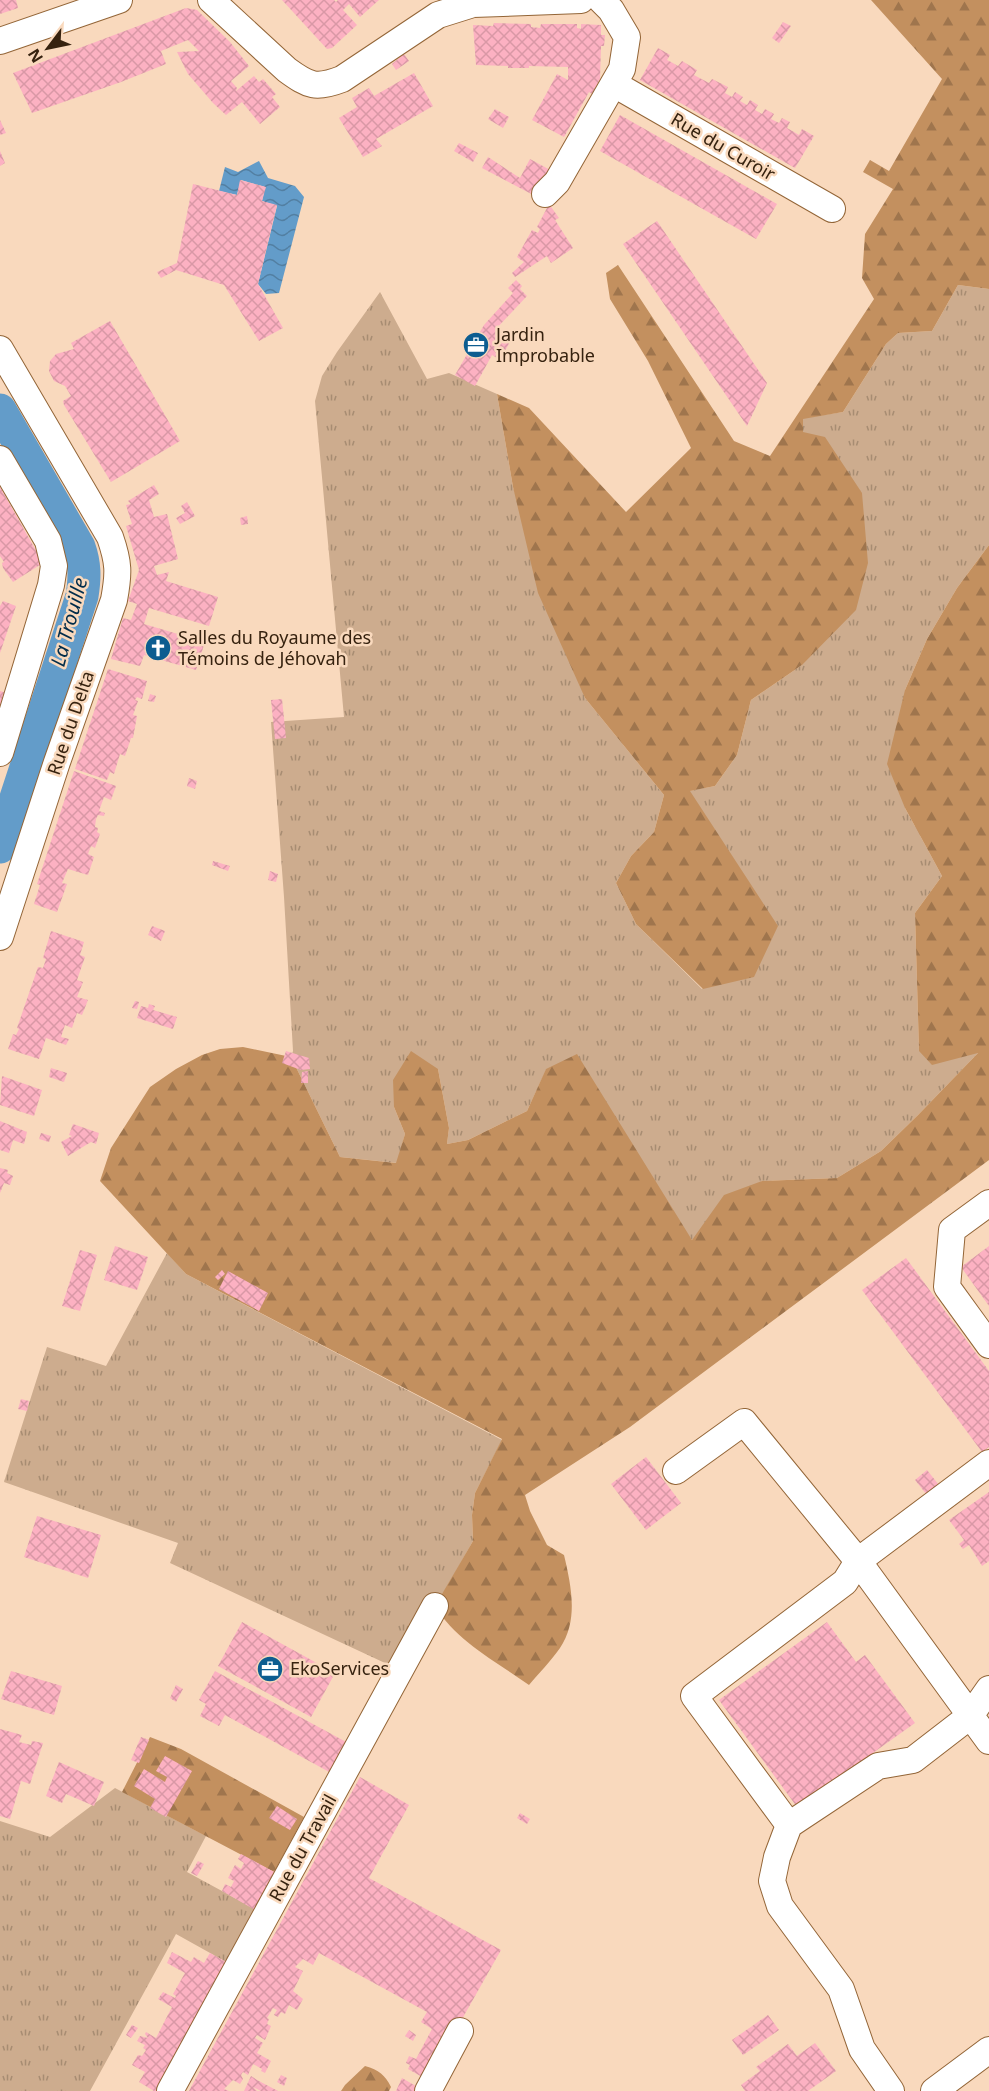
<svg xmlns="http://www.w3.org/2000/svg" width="989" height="2091" font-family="'Noto Sans',sans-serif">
<defs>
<pattern id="grass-tufts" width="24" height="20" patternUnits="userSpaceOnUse" patternTransform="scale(1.5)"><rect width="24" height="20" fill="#cdac8e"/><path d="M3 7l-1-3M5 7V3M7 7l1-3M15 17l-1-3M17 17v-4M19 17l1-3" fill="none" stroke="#a78c72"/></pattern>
<pattern id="forest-firs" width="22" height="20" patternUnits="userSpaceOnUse" patternTransform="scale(1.5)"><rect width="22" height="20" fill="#c3905f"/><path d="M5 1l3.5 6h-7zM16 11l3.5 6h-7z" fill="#9f754d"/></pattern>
<pattern id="water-waves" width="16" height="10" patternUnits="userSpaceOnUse" patternTransform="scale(1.5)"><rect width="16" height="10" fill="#639cc9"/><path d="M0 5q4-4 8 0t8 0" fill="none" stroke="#527fa2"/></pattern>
<pattern id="building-cross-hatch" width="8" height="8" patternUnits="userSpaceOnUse" patternTransform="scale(1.5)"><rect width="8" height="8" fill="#fcb1c2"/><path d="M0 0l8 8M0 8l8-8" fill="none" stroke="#d998a6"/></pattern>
</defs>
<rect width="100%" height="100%" fill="#f9d9bd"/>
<!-- grass -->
<path fill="url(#grass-tufts)" d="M958 285 989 289V545L957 588 927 639 905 690V808L942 876 915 913 919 1051 979 1052 918 1115 881 1151 837 1178 762 1181 692 1240 546 1070 527 1111 468 1140 447 1144 449 1128 438 1069 394 1107 405 1134 397 1163 340 1157 291 1057 293 1051 284 897 271 722 344 717 315 401 322 376 337 352 380 292 427 379 449 373 497 394 513 487 585 698 664 795 654 832 631 856 616 883 636 924 702 989 777 926 689 791 715 786 737 755 751 700 802 665 803 418 843 412 886 344 898 333 932 331Z
M167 1253 186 1274 502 1440 475 1493 472 1515 473 1541 400 1670 170 1563 178 1543 4 1482 47 1347 106 1366Z
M115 1788 206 1836 187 1872 266 1915 237 1968 176 1934 90 2091H0V1821L50 1837Z"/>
<!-- forest -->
<path fill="url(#forest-firs)" d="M871 0H989V289L958 285 932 331 898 333 886 344 843 412 803 419V432L825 437 862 493 868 563 856 610 802 665 751 700 737 755 715 786 690 791 778 926 754 977 703 989 636 924 616 883 631 856 654 832 664 795 585 698 538 593 513 487 497 394 529 408 626 512 691 448 648 361 610 299 606 273 618 265 734 441 770 456 874 299 862 278 865 234 893 189 863 172 870 160 889 171 942 79Z
M989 545V1160L630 1427 525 1495 530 1511 547 1545 564 1555C571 1585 579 1620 560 1648 551 1661 539 1673 529 1685 497 1662 456 1641 435 1606L473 1541 472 1515 475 1493 502 1439 186 1274 100 1181 111 1148 150 1087 176 1069 202 1055 220 1049 243 1047 291 1057 340 1157 396 1163 405 1134 394 1107 393 1080 411 1051 438 1069 449 1128 447 1144 468 1140 527 1111 546 1069 577 1054 692 1240 724 1195 762 1181 837 1178 881 1151 918 1115 978 1053 932 1065 919 1051 915 913 942 876 905 808 887 764 905 690 927 639 957 588Z
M150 1737 181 1749 304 1817 274 1872 122 1792Z
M365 2066C379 2070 385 2075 391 2087L389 2091H341L345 2085Z"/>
<!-- water -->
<path fill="url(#water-waves)" d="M259 161 268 178 295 186 304 197 279 293 266 294 258 284 277 206 262 201 265 187 241 180 237 195 219 191 225 167 238 172Z"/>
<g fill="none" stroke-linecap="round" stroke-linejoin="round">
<!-- river -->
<path stroke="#639cc9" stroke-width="33" d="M0 410 79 547C85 564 85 577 82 596L0 847"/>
</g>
<!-- building -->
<path fill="url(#building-cross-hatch)" d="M0 0H16L18 8 0 14Z
M282 0H334L336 2 338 0H379L360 17 349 4 343 10 357 25 332 48 327 49Z
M186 8 197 10 230 42 249 66 231 81 237 88 236 91 254 76 259 82 263 79 276 94 272 97 280 107 260 124 242 102 226 115 213 103 188 74 177 52 199 51 188 40 161 51 166 64 121 82 32 113 13 73Z
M783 22 791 26 779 43 772 38Z
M494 23 531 24V27L540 28 541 24H577V28L581 29V24L601 25V35H605L604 46H601L600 79 592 94 589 92 564 137 532 120 557 74 568 80V67L529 66V68H508V66L476 65 473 25 493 26Z
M658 48 670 55 667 60 671 62 678 66 682 61 697 70 694 75 709 83 712 79 728 87 725 93 732 97 735 92 743 97 740 101 747 105 750 100 758 105 755 110 762 114 765 109 774 114 771 119 779 123 782 118 790 122 787 128 794 132 799 135 802 129 814 136 795 168 640 80Z
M404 54 409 61 396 70 392 64Z
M414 73 433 106 376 139 382 146 363 157 339 118 357 107 352 98 369 88 374 96Z
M495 109 509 117 503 128 488 119Z
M620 115 777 204 756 239 600 151Z
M0 120 6 133 0 135Z
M459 143 478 153 473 162 454 151Z
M0 151 5 163 0 166Z
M488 157 520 178 530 159 552 171 539 198 482 168Z
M240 180 266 187 262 201 277 205 258 284 283 328 259 341 224 285 176 270 161 278 157 272 177 263 193 184 237 195Z
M549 204 559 218 555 220 573 248 551 263 547 256 515 277 512 273 524 262 517 257 532 230 538 233 540 229 537 227Z
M657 221 767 383 747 426 623 244Z
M516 280 522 286 520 289 527 296 495 330 511 340 500 360 492 355 475 386 455 375 484 325 513 293 508 288Z
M110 321 180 441 111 482 64 405 63 401 71 396 65 386 54 381 49 371 50 361 56 354 74 349 71 343Z
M154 485 159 494 149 500 154 517 167 514 178 559 154 566 157 575 169 572 166 581 218 597 209 626 149 608 144 624 205 642 196 670 144 655 140 666 111 659 123 618 131 620 137 604 128 601 139 570 126 526 132 524 126 505 131 504 128 501Z
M0 487 43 563 13 582 3 568 2 563 4 562 0 556Z
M187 502 195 516 180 524 176 518 185 513 181 506Z
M247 516 248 524 241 525 240 518Z
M3 601 16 606 0 653V606Z
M108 669 147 681 142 699 137 697 135 700 138 701 133 715 137 716 133 738H131L125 756 120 754 114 774 110 772 107 780 75 769Z
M0 691 7 693 3 707 0 706Z
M150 694 156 696 154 702 148 701Z
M282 699 286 738 275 739 271 700Z
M74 771 116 786 111 800 104 797 99 811 105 813 104 816 98 815 96 819 95 827 98 828 97 832 100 834 95 848 91 846 88 854 94 857 88 875 68 869 62 883 67 884 57 912 34 904 40 885 37 884Z
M189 778 197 781 195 789 187 786Z
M213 861 230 866 228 871 212 865Z
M270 871 278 874 276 882 268 880Z
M152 926 165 931 161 941 148 935Z
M51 931 84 942 80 955 85 957 77 980 83 982 77 997 88 1000 82 1015 77 1013 72 1028 65 1025 61 1037 69 1039 66 1045 46 1038 39 1059 8 1049 13 1034 16 1035 19 1029 17 1028 38 967 43 968 46 959 43 958Z
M135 1001 139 1002 137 1009 132 1008Z
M149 1004 155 1006 153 1010 177 1017 173 1029 137 1018 141 1006 148 1008Z
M286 1051 309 1058 310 1069 301 1070 282 1063Z
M51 1068 67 1073 64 1082 49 1077Z
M308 1071V1083H301L302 1072Z
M2 1076 42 1090 34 1116 0 1105Z
M0 1121 27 1132 24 1144 13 1140 9 1153 0 1150Z
M73 1124 99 1133 96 1144 91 1142 68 1156 61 1142 72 1136 69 1135Z
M41 1133 51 1136 49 1142 39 1139Z
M0 1168 8 1170 7 1173 13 1176 10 1185 4 1183 0 1193Z
M115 1246 148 1257 137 1290 104 1280Z
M989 1246V1306L961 1267Z
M80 1250 97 1255 80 1311 62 1306Z
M906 1258 989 1371V1447L982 1452 862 1290Z
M222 1270 225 1274 218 1280 215 1277Z
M228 1271 268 1293 259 1311 219 1289Z
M21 1399 29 1401 27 1411 18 1409Z
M646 1457 681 1503 646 1530 611 1484Z
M927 1470 939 1485 927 1495 915 1480Z
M989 1492V1561L982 1566 969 1545 963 1549 959 1544 964 1540 949 1520Z
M37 1516 101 1535 88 1578 24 1557Z
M242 1622 335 1673 311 1717 218 1666Z
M827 1622 856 1662 865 1655 915 1723 797 1807 719 1700Z
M11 1671 62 1686 54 1715 1 1699Z
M215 1671 348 1743 331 1773 225 1715 219 1726 200 1716 206 1704 199 1700Z
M176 1685 183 1689 176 1702 170 1698Z
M0 1729 22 1735 19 1742 31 1745 32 1741 43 1743 30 1784 21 1781 10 1819 0 1816Z
M141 1737 149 1740 139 1763 131 1760Z
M165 1756 192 1771 166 1817 150 1808 155 1799 134 1786 144 1769 165 1782 167 1777 156 1771Z
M59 1762 104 1782 94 1806 66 1794 62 1803 46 1796Z
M360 1777 409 1805 369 1878 501 1950 457 2028 424 2078 408 2069 410 2065 406 2063 409 2056 416 2059 432 2029 421 2022 427 2012 319 1953 313 1965 303 1959 295 1967 303 1971 293 1991 303 1999 297 2010 289 2005 285 2014 281 2012 278 2017 274 2015 277 2010 273 2008 267 2018 269 2019 267 2024 271 2026 265 2040 257 2035 255 2038 263 2043 257 2053 271 2061 265 2073 261 2071 262 2069 253 2064 248 2075 243 2072 241 2075 243 2079 240 2084 233 2080 224 2089 229 2091H189Z
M277 1806 297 1819 290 1830 269 1818Z
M520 1813 530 1819 527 1824 517 1818Z
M241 1854 278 1874 257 1911 222 1891 225 1884 231 1887 234 1881 228 1878 235 1865 241 1869 244 1863 238 1859Z
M198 1861 204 1864 197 1876 191 1873Z
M172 1952 191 1962 194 1957 204 1963 210 1953 228 1963 157 2091H154L139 2082 145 2072 132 2065 138 2055 142 2056 146 2050 143 2048 145 2045 137 2041 140 2036 148 2038 145 2034 146 2032 156 2038 172 2007 158 1999 163 1992 175 1998 176 1996 173 1994 185 1973 167 1963Z
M768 2015 779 2030 743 2055 732 2040Z
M132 2025 138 2028 131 2038 126 2035Z
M409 2030 416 2035 413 2041 405 2036Z
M815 2043 836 2071 808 2091H745L741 2085 760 2071 756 2067 788 2044 797 2056Z
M281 2075 287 2078 284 2086 277 2082Z
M251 2076 257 2080 278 2091H261L253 2087 257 2091H244Z
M402 2078 421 2089 419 2091H396Z"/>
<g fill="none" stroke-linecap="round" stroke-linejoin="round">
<defs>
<path id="minor" d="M211 0 287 70C309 86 316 89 342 79L438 15 473 4 581 0
M0 41 119 0
M614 84 832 209
M545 194 557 182 622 69 627 37 611 10 601 0
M0 349 110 537C119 563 119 573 114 600L57 762 0 937
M0 459 48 541 54 566 51 585 0 753
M989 1203 952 1230 947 1287 989 1345
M676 1471 744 1422 858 1561 989 1741
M789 1825 878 1766 913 1760 970 1716 989 1689
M170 2091 435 1606
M428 2091 460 2031
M891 2091 862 2049 841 1989 780 1906 772 1881 777 1857 789 1825 694 1696 845 1582 858 1561 989 1463
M934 2091 989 2050"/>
</defs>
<!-- minor casing -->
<use href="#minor" stroke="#936537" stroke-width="28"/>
<!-- minor -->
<use href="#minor" stroke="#fff" stroke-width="26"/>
</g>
<!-- icons -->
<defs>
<symbol id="office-disc" viewBox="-11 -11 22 22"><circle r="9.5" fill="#0d5d90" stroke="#f9d9bd"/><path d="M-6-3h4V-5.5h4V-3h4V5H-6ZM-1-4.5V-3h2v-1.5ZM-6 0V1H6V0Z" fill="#fff"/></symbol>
<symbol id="church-disc" viewBox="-11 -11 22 22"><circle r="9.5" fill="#0d5d90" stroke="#f9d9bd"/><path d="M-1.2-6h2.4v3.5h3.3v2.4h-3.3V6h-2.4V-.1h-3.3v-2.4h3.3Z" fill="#fff"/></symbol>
</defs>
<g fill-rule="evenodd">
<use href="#office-disc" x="461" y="330" width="30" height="30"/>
<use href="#church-disc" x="143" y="633" width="30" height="30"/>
<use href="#office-disc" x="255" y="1654" width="30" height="30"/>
</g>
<g text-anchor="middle" stroke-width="5" stroke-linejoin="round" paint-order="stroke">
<!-- street labels -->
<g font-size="18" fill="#36220f" stroke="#f9d9bd">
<text transform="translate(723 147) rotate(30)" y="6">Rue du Curoir</text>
<text transform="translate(71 723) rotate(-71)" y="6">Rue du Delta</text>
<text transform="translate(303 1848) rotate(-61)" y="6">Rue du Travail</text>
</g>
<!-- poi labels -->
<g font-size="18" fill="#36220f" stroke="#f9d9bd" text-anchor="start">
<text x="496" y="341">Jardin<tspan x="496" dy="21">Improbable</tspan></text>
<text x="178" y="644">Salles du Royaume des<tspan x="178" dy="21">Témoins de Jéhovah</tspan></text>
<text x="290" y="1675">EkoServices</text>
</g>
<!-- water labels -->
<g font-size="20" font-style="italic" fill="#002c4a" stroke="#f9d9bd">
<text transform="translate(69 622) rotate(-75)" y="7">La Trouille</text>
</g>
</g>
<!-- north arrow -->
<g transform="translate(48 48) rotate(238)" stroke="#f9d9bd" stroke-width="4.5" paint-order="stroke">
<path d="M0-4.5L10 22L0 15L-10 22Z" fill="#36220f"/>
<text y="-9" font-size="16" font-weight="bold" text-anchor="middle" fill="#36220f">N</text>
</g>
</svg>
